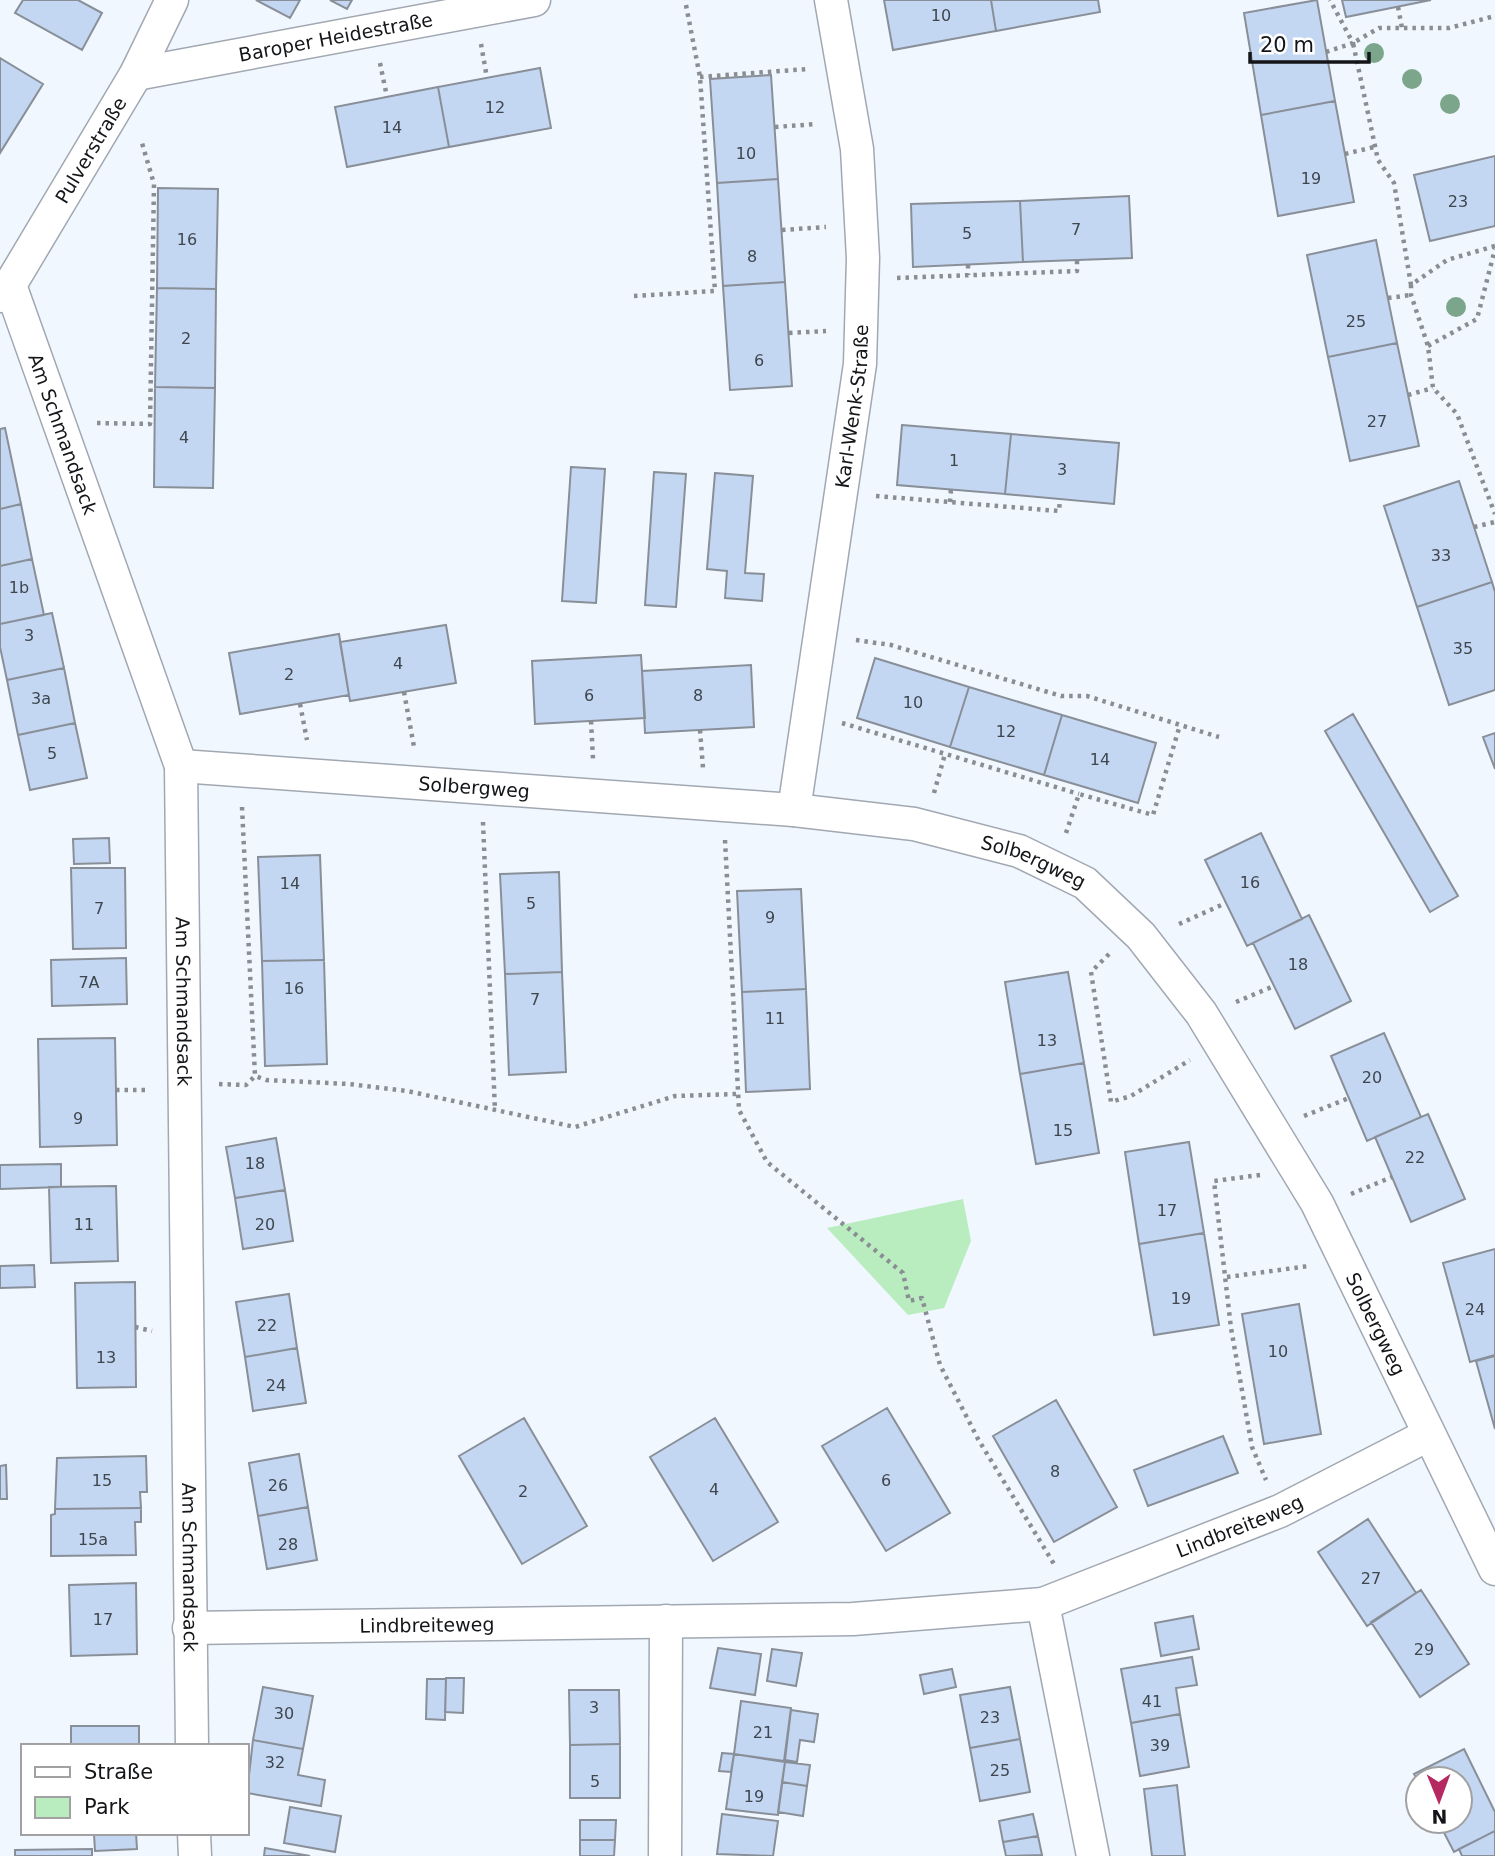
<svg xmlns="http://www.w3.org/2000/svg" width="1495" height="1856" font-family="'DejaVu Sans',sans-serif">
<rect width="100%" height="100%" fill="#f1f7ff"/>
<!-- green -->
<path fill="#b9edc0" d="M963 1199 971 1241 944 1308 908 1315 827 1228Z"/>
<!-- building -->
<path fill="#c4d7f2" stroke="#898f98" stroke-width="2" d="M23 0H78L102 13 82 50 15 13Z
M256 0H300L290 18Z
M330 0H352L347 9Z
M884 0H991L996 31 893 50Z
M991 0H1098L1100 12 996 31Z
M1317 0 1335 101 1261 115 1244 13Z
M1342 0H1431L1346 17Z
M0 58 43 84 0 153Z
M540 68 551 128 449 147 438 87Z
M771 75 778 179 717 183 710 79Z
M438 87 449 147 347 167 335 107Z
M1335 101 1354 202 1278 216 1261 115Z
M1495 156V226L1430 241 1414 175Z
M778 179 785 282 723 286 717 183Z
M158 188 218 189 216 289 157 288Z
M1129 196 1132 258 1023 262 1020 201Z
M1020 201 1023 262 913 267 911 204Z
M1376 240 1397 343 1328 357 1307 255Z
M785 282 792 386 730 390 723 286Z
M157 288 216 289 215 388 155 387Z
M1397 343 1419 446 1350 461 1328 357Z
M155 387 215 388 213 488 154 487Z
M902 425 1011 434 1005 494 897 485Z
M5 428 21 504 0 509V429Z
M1011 434 1119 443 1114 504 1005 494Z
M571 467 605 469 596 603 562 601Z
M654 472 686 474 676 607 645 605Z
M715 473 753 476 745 573 764 574 762 601 725 598 727 571 707 569Z
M1459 481 1492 582 1417 607 1384 506Z
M21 504 32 559 0 566V509Z
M32 559 44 615 0 624V566Z
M1492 582 1495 592V690L1449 705 1417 607Z
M52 613 64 668 7 680 0 647V624Z
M446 625 456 683 350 701 340 642Z
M339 634 349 695 240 714 229 653Z
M641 655 645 718 535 724 532 661Z
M875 658 969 687 950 747 857 718Z
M751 665 754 727 645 733 642 671Z
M64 668 75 723 18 735 7 680Z
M969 687 1062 715 1044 775 950 747Z
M1353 714 1458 896 1430 912 1325 731Z
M1062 715 1156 743 1138 803 1044 775Z
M75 723 87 778 30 790 18 735Z
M1495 733V769L1483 737Z
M1261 833 1302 919 1247 946 1205 860Z
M109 838 110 863 74 864 73 839Z
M320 855 324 960 262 961 258 857Z
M71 868H125L126 948 73 949Z
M559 872 562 972 505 974 500 874Z
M801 889 806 989 742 992 737 891Z
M1309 915 1351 1001 1295 1029 1253 943Z
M126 958 127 1004 52 1006 51 960Z
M324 960 327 1064 265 1066 262 961Z
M562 972 566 1072 509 1075 505 974Z
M1068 972 1084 1063 1020 1074 1005 982Z
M806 989 810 1089 746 1092 742 992Z
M1384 1033 1421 1117 1367 1141 1331 1056Z
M115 1038 117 1145 40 1147 38 1039Z
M1084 1063 1099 1153 1036 1164 1020 1074Z
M1428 1114 1465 1199 1411 1222 1375 1137Z
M276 1138 285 1190 235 1198 226 1147Z
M1189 1142 1204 1233 1139 1244 1125 1152Z
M61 1164V1187L0 1189V1165Z
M116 1186 118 1261 51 1263 49 1187Z
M285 1190 293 1241 243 1249 235 1198Z
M1204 1233 1219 1325 1154 1335 1139 1244Z
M1495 1249V1355L1470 1362 1443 1263Z
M34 1265 35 1287 0 1288V1266Z
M135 1282 136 1387 77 1388 75 1283Z
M289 1294 297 1348 245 1357 236 1302Z
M1299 1304 1321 1434 1264 1444 1242 1314Z
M297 1348 306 1403 253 1411 245 1357Z
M1495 1356V1429L1476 1361Z
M1056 1400 1117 1507 1054 1542 993 1436Z
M887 1408 950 1513 886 1551 822 1446Z
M524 1418 587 1526 522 1564 459 1456Z
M715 1418 778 1522 713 1561 650 1457Z
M1223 1436 1238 1473 1148 1506 1134 1470Z
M299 1454 308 1507 258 1516 249 1463Z
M146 1456 147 1492H140L141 1508 55 1509 57 1458Z
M6 1465 7 1499H0V1466Z
M308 1507 317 1560 267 1569 258 1516Z
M141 1508V1522H135L136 1555 51 1556V1515L55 1514V1509Z
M1368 1519 1416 1593 1367 1626 1318 1552Z
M136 1583 137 1654 71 1656 69 1585Z
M1421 1590 1469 1664 1420 1697 1371 1622Z
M1193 1616 1199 1649 1161 1656 1155 1623Z
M718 1648 761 1654 755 1695 710 1688Z
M772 1649 802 1653 796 1686 767 1681Z
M1192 1657 1197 1685 1176 1688 1180 1714 1131 1723 1121 1669Z
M952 1669 956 1687 924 1694 920 1675Z
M446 1678H464L463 1713 445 1712Z
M427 1679H446L445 1720 426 1719Z
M263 1687 313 1696 303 1749 253 1740Z
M1010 1687 1020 1739 970 1748 960 1695Z
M569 1690H619L620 1744 570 1745Z
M741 1701 791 1708 784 1761 734 1754Z
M791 1710 818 1714 814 1742 800 1740 797 1762 785 1760Z
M1180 1714 1189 1767 1140 1776 1131 1723Z
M71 1726H139V1746H71Z
M1020 1739 1030 1792 980 1801 970 1748Z
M253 1740 303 1749 298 1775 325 1780 321 1806 247 1793Z
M620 1744V1798H570V1745Z
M1464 1749 1495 1812V1831L1454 1852 1438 1821H1460V1779L1418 1781 1414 1774Z
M722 1753 734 1754 731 1772 719 1771Z
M734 1754 785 1762 778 1815 726 1809Z
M785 1762 810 1765 807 1786 782 1782Z
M782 1782 807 1786 803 1816 778 1812Z
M1177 1785 1185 1856H1152L1144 1789Z
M290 1807 341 1816 335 1852 284 1843Z
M722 1814 778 1821 773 1856 717 1854Z
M1033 1814 1038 1836 1003 1842 999 1821Z
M580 1820H616L615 1840H580Z
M1495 1831V1856H1462L1459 1849Z
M136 1833 137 1849 95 1851 94 1834Z
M1038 1836 1042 1855 1006 1856 1003 1842Z
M580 1840H615L614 1856H580Z
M265 1848 310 1856H264Z
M92 1849V1856H15V1850Z"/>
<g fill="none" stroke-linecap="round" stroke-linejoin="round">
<defs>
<g id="minor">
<path id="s1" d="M136 74 534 0"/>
<path id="s2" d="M10 285 181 766 192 1746"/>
<path id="s3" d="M0 296 10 285 136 74 172 0"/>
<path id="s4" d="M181 766 794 810 914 824 1019 851 1085 883 1141 936 1201 1013 1317 1203 1495 1569"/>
<path id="s5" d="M794 810 860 364 863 258 857 149 831 0"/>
<path d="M1043 1604 1093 1856"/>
<path id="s6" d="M189 1628 853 1619 1043 1604 1280 1511 1428 1435"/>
<path d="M194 1833 195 1856"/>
<path d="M665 1856 666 1621"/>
</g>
</defs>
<!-- minor casing -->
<use href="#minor" stroke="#a2a8b1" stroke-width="35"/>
<!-- path -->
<path stroke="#8a8e93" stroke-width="4.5" stroke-dasharray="3.5 5" stroke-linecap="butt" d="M1398 7 1402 28
M481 44 487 78
M1326 52 1353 43 1330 0
M380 63 387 97
M700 77 808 69
M775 127 816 124
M1345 154 1374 147
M782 230 826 227
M1495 246 1447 260 1411 285V295L1428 346 1433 388 1457 414 1495 514
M968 265V275
M897 278 1077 271V260
M1411 285 1394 183 1378 160 1353 43 1379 28H1449L1495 16
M634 296 715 291 700 77 685 0
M1388 298 1411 295
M789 333 826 331
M1428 346 1477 319 1495 249
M1408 395 1433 388
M97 423 150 424 154 184 142 143
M876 496 1059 511 1060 499
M950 502 951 489
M1474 527 1495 522
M856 640 891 645 1061 696H1087L1219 737
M404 692 414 747
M300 704 307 740
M591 721 593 759
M842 723 1079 794
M700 730 703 768
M934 793 945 754
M242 807 255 1076
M483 822 495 1111
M1066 833 1079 794 1153 815 1180 725
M725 840 739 1110 767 1162 903 1273 909 1301 922 1298 940 1365 978 1439 1054 1564
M1179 924 1226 903
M1109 954 1091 972 1111 1102 1131 1096 1190 1060
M1236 1002 1274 986
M219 1084 246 1085 255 1076 266 1080 349 1084 407 1091 575 1127 675 1096 736 1094
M116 1090H150
M1304 1116 1349 1098
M1260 1175 1214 1181 1231 1328 1252 1447 1266 1480
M1351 1194 1392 1177
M1227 1277 1309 1266
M135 1327 152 1331"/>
<!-- minor -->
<use href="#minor" stroke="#fff" stroke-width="32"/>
</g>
<!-- trees -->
<g fill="#7ba68c">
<circle cx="1374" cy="53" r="10"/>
<circle cx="1412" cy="79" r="10"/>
<circle cx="1450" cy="104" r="10"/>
<circle cx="1456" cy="307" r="10"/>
</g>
<g text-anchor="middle" stroke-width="5" stroke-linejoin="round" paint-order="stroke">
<!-- number labels -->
<g font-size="16" fill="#3f464e">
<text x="941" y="21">10</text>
<text x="495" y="113">12</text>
<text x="392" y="133">14</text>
<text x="746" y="159">10</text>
<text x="1311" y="184">19</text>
<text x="1458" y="207">23</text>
<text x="1076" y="235">7</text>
<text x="967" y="239">5</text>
<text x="187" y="245">16</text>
<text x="752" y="262">8</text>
<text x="1356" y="327">25</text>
<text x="186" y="344">2</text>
<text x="759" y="366">6</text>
<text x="1377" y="427">27</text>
<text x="184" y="443">4</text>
<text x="954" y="466">1</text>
<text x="1062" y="475">3</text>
<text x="1441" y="561">33</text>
<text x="19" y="593">1b</text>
<text x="29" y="641">3</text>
<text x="1463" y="654">35</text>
<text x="398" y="669">4</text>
<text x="289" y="680">2</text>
<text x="589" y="701">6</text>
<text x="698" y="701">8</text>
<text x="41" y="704">3a</text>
<text x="913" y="708">10</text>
<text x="1006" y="737">12</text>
<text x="52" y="759">5</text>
<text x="1100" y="765">14</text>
<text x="1250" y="888">16</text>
<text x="290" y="889">14</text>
<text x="531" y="909">5</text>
<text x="99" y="914">7</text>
<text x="770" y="923">9</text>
<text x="1298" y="970">18</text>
<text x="89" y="988">7A</text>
<text x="294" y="994">16</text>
<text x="535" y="1005">7</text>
<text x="775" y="1024">11</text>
<text x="1047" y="1046">13</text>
<text x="1372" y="1083">20</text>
<text x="78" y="1124">9</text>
<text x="1063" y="1136">15</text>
<text x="1415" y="1163">22</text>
<text x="255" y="1169">18</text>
<text x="1167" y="1216">17</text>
<text x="84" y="1230">11</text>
<text x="265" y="1230">20</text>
<text x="1181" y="1304">19</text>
<text x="1475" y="1315">24</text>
<text x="267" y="1331">22</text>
<text x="1278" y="1357">10</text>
<text x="106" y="1363">13</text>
<text x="276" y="1391">24</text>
<text x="1055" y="1477">8</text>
<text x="102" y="1486">15</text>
<text x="886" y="1486">6</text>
<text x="278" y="1491">26</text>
<text x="714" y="1495">4</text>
<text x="523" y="1497">2</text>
<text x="93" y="1545">15a</text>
<text x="288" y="1550">28</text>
<text x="1371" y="1584">27</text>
<text x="103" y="1625">17</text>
<text x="1424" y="1655">29</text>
<text x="1152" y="1707">41</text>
<text x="594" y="1713">3</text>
<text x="284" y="1719">30</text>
<text x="990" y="1723">23</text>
<text x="763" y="1738">21</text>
<text x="1160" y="1751">39</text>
<text x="275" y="1768">32</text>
<text x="1000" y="1776">25</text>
<text x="595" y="1787">5</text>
<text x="754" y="1802">19</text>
</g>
<!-- street labels -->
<g font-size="19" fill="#131518" stroke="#fff">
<text dy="7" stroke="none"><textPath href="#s1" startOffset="203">Baroper Heidestraße</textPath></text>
<text dy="7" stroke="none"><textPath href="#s3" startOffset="172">Pulverstraße</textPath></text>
<text dy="7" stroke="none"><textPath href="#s5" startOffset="408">Karl-Wenk-Straße</textPath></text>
<text dy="7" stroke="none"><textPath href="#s2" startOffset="158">Am Schmandsack</textPath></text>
<text dy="7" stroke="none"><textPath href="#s4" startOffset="294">Solbergweg</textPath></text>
<text dy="7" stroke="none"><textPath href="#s4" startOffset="861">Solbergweg</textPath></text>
<text dy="7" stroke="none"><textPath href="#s2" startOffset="746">Am Schmandsack</textPath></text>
<text dy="7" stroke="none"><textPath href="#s4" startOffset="1449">Solbergweg</textPath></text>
<text dy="7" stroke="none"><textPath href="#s6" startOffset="1066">Lindbreiteweg</textPath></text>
<text dy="7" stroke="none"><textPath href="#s2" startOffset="1312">Am Schmandsack</textPath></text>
<text dy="7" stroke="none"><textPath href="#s6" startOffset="238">Lindbreiteweg</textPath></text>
</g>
</g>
<!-- legend -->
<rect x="21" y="1744" width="228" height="91" fill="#ffffff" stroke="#a1a1a3" stroke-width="2"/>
<rect x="35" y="1767" width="35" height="10" fill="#ffffff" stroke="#a1a1a3" stroke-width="2"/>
<text x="84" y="1779" font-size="21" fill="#131518">Straße</text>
<rect x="35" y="1797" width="35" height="21" fill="#b9edc0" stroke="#a1a1a3" stroke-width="2"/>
<text x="84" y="1814" font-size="21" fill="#131518">Park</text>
<!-- north arrow -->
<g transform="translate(1439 1800) rotate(179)"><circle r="33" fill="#ffffff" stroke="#a1a1a3" stroke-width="2"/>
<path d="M0-5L12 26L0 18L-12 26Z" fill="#b52960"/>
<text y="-10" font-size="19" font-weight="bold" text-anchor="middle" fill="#131518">N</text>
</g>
<!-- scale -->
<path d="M1250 52v10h119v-10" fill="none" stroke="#131518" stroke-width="3.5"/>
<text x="1260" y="52" font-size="21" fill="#131518" stroke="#ffffff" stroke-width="5" paint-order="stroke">20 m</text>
</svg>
